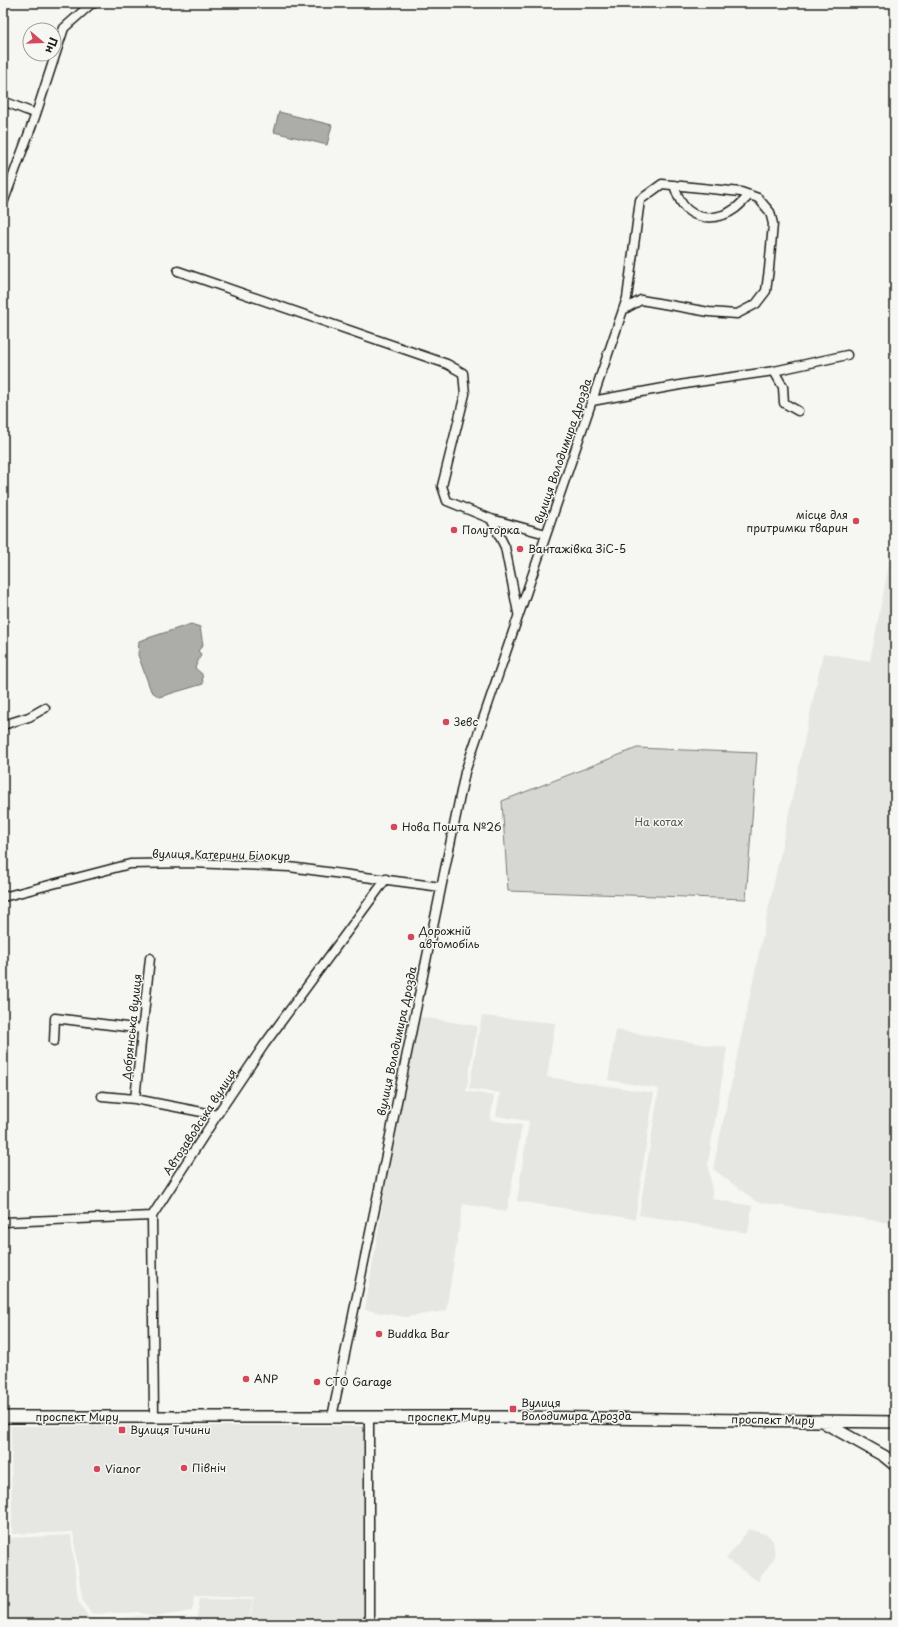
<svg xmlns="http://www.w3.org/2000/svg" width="898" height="1627" font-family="'Playpen Sans',sans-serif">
<rect width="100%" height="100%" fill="#f6f6f2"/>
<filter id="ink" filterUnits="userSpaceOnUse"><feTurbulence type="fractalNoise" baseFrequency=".025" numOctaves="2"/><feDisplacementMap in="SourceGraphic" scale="8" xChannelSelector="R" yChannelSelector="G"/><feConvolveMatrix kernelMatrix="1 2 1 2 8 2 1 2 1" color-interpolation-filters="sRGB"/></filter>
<g filter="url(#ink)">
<!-- built -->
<path fill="#e6e6e2" d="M895 534V1207H893L890 1223 757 1202 713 1169 823 653 870 661Z
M414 1016 477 1026 466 1091 494 1096 490 1120 522 1125 507 1211 463 1204 446 1311 406 1317 365 1310Z
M482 1016 555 1023 547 1077 654 1093 635 1219 517 1201 529 1121 496 1116 500 1093 469 1089Z
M616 1030 727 1048 708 1163 713 1199 752 1206 748 1233 639 1215 659 1089 608 1080Z
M3 1424H6L7 1504 3 1503Z
M11 1426H365L366 1624H249L254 1597 195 1595 192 1611 154 1617 138 1612 91 1614 82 1598 73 1532 12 1534Z
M3 1507 7 1508 9 1538 71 1535 78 1600 89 1618 115 1619 140 1616 162 1619 197 1617 200 1598 253 1599 248 1624H3Z
M749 1529 768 1535 773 1541 775 1557 758 1581 726 1559Z"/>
<!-- green -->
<path fill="#d6d6d2" stroke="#797977" d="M637 748 757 753 746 899 508 891 502 801Z"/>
<!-- water -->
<path fill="#acaca9" stroke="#727271" d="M279 112 332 125 327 145 274 132Z
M191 624 200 627 203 645 198 651 201 654 195 668 202 674 203 684 159 697 151 691 138 655 139 641Z"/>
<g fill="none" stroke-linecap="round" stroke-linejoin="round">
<defs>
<path id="minor" d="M3 101 36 114
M674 185C676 192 679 199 683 205 696 222 720 220 736 208 741 204 745 199 750 195
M3 203 36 114 64 28 91 4 95 3
M178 271 447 364 463 373 465 394 442 486 447 501 491 519 546 534
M774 371 783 387 784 403 798 411
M592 401 691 383 774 371 847 355
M491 519 505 547 518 613
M3 725 29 717 45 708
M3 897 130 864 191 863 289 867 441 887
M54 1041 55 1018 142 1029
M102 1096 135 1099 217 1115
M135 1099 150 958
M3 1222 152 1216
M154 1417 152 1216 217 1115 264 1045 386 879
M332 1417 465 772 623 310 627 298 640 200 662 184 741 192 758 198 770 212 773 224 769 269 766 291 756 304 737 314 709 312 641 300 623 310
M369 1624V1417"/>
<path id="major" d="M3 1417H514L895 1422
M823 1422 884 1456 895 1465
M894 1624 895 1622"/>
</defs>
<!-- minor casing -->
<use href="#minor" stroke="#1c1c1c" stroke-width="11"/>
<!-- major casing -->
<use href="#major" stroke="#1c1c1c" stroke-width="14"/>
<!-- minor -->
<use href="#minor" stroke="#f6f6f2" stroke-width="8"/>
<!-- major -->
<use href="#major" stroke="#f6f6f2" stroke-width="11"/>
</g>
</g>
<!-- markers -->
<g fill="#d1495b" stroke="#f6f6f2" stroke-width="1.5">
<circle cx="856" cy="521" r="4"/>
<circle cx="454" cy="530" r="4"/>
<circle cx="520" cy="549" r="4"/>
<circle cx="446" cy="722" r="4"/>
<circle cx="394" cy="827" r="4"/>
<circle cx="411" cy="937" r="4"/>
<circle cx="379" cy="1334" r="4"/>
<circle cx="246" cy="1379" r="4"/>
<circle cx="317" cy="1382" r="4"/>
<rect x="509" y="1405" width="8" height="8" rx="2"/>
<rect x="118" y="1426" width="8" height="8" rx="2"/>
<circle cx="184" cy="1468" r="4"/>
<circle cx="97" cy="1469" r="4"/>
</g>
<g text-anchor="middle" stroke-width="3" stroke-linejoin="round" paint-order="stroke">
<!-- street labels -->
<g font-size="11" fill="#1c1c1c" stroke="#f6f6f2">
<text transform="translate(563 451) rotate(-71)" y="4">вулиця Володимира Дрозда</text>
<text transform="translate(221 855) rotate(1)" y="4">вулиця Катерини Білокур</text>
<text transform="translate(132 1027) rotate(-84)" y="4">Добрянська вулиця</text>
<text transform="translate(397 1041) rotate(-78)" y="4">вулиця Володимира Дрозда</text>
<text transform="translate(200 1122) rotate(-57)" y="4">Автозаводська вулиця</text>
<text x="77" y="1421">проспект Миру</text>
<text x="449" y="1421">проспект Миру</text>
<text transform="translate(773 1420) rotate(1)" y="4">проспект Миру</text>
</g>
<!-- poi labels -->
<g font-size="11" fill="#1c1c1c" stroke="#f6f6f2" text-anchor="start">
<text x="848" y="519" text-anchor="end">місце для<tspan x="848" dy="13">притримки тварин</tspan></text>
<text x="462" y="534">Полуторка</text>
<text x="528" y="553">Вантажівка ЗіС-5</text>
<text x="454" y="726">Зевс</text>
<text x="402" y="831">Нова Пошта №26</text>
<text x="419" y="935">Дорожній<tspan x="419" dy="13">автомобіль</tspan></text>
<text x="387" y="1338">Buddka Bar</text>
<text x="254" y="1383">ANP</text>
<text x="325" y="1386">СТО Garage</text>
<text x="521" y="1407">Вулиця<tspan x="521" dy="13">Володимира Дрозда</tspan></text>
<text x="130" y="1434">Вулиця Тичини</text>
<text x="192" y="1472">Північ</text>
<text x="105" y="1473">Vianor</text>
</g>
<!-- park labels -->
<g font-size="11" fill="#545453" stroke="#f6f6f2">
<text x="659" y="826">На котах</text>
</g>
</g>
<!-- margin -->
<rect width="898" height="1627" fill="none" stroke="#f6f6f2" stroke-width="16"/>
<rect x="8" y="8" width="882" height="1611" fill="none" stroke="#1c1c1c" stroke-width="1.5" filter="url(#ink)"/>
<!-- north arrow -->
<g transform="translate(42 42) rotate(109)"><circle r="19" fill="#f6f6f2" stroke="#9f9f9c"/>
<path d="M0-3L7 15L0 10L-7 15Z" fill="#d1495b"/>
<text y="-6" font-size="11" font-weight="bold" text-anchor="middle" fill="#1c1c1c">Пн</text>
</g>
</svg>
